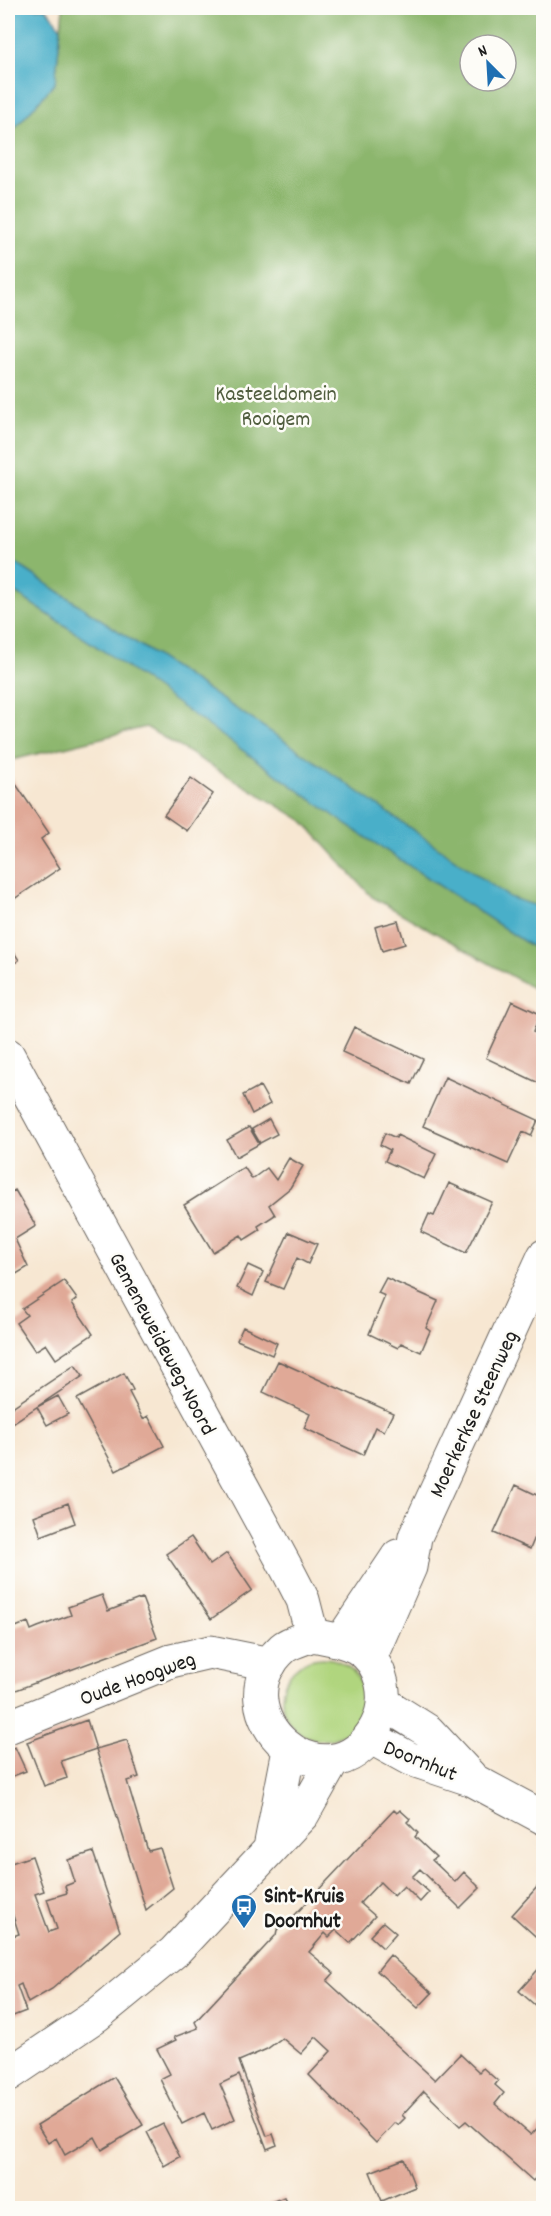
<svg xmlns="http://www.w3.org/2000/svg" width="551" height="2216" font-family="Dekko,sans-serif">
<rect width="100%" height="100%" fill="#fdfcf7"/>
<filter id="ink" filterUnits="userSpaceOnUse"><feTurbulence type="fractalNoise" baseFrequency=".0167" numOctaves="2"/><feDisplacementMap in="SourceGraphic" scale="12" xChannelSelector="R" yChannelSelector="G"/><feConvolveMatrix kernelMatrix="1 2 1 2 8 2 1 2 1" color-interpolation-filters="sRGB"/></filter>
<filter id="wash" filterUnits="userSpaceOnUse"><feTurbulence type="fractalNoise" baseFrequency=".008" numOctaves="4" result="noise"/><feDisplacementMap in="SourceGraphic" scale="24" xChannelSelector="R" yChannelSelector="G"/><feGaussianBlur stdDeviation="1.35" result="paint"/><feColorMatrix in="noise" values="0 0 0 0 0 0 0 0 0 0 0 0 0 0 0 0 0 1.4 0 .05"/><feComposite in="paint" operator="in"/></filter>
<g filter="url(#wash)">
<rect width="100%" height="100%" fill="#f7e7d2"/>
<!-- green -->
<path fill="#b0d57e" stroke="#66784d" stroke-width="1.5" d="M282 1699a41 41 0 1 1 82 0a41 41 0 1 1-82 0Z"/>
<!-- forest -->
<path fill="#8cb66d" stroke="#546944" stroke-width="1.5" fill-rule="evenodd" d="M63 8H543V994L372 897 302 820 146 727 8 761V136L55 83ZM470 45H506V81H470Z"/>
<!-- water -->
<path fill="#49afc9" stroke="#326672" stroke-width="1.5" d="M8 8H46L61 28 55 83 8 136Z
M8 558 300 751 509 897 543 908V954L347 825 108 654 8 588Z"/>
<g id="blocks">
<!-- building -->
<path fill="#e0a997" d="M9 774 49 833 41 839 60 868 8 903Z
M191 778 213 794 187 831 164 815Z
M398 921 405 944 382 951 375 927Z
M8 943 19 960 8 968Z
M512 1001 540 1014 533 1032 543 1036V1085L486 1058Z
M354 1027 423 1059 411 1084 342 1052Z
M445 1077 538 1120 531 1136 523 1132 508 1164 423 1126Z
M260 1086 270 1104 252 1114 243 1095Z
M269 1119 277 1134 260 1143 252 1129Z
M249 1127 259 1144 236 1157 227 1140Z
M385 1133 396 1138 397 1135 436 1154 424 1179 385 1161 390 1150 380 1145Z
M289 1158 303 1166 290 1188 269 1205 275 1215 258 1226 260 1230 244 1240 241 1235 213 1252 184 1205 244 1167 252 1179 267 1168 276 1180Z
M449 1183 492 1202 466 1253 421 1232 429 1214 434 1216Z
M15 1190 36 1226 15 1239 28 1267 8 1279V1194Z
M289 1232 317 1244 308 1264 297 1258 283 1289 266 1282Z
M248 1265 263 1272 253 1296 237 1288Z
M386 1278 438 1301 426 1328 430 1331 421 1352 401 1343 398 1348 369 1334 385 1296 378 1293Z
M64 1281 77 1299 72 1303 93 1334 56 1359 46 1344 35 1351 16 1323 27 1315 22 1309Z
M243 1327 277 1343 272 1355 237 1340Z
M278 1361 393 1413 384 1431 375 1427 363 1455 304 1428 310 1414 263 1392Z
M75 1365 83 1376 8 1426V1410Z
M124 1373 133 1390 129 1392 143 1419 148 1416 164 1446 116 1471 77 1399Z
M58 1396 68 1414 47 1425 37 1407Z
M516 1485 543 1498V1538L536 1535 530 1549 494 1533Z
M68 1503 75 1523 41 1536 34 1516Z
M191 1537 210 1565 227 1553 252 1590 211 1619 166 1554Z
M102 1595 108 1611 142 1598 157 1638 8 1693V1630L28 1622 31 1630 38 1627 71 1615 68 1607Z
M87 1720 96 1749 61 1761 67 1778 44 1786 27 1742Z
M127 1740 139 1777 127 1781 148 1851 160 1848 173 1888 146 1910 96 1749Z
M15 1747 26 1771 8 1778V1750Z
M394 1810 397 1813 400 1810 410 1819 407 1822 418 1833 415 1837 436 1857 432 1860 455 1882 464 1872 480 1888 460 1908 420 1869 412 1877 429 1892 420 1902 404 1886 394 1896 380 1882 360 1903 375 1916 350 1943 336 1930 329 1937 325 1933 309 1952 334 1973 327 1981 435 2080 460 2054 479 2072 483 2068 498 2081 495 2085 504 2093 495 2104 531 2135 543 2122V2169L533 2181 466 2121 460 2126 424 2091 402 2115 405 2118 398 2125 395 2123 376 2143 309 2075 331 2051 316 2037 301 2054 282 2038 267 2049 239 2061 267 2136 273 2134 277 2145 267 2149 239 2075 220 2084 235 2119 212 2130 204 2113 182 2124 160 2079 170 2074 157 2049 176 2040 174 2037 198 2028 195 2022 276 1935 277 1930 293 1917Z
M93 1852 120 1931 52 1989 28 2003 21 1984 17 1986 26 2011 8 2018V1930L10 1937 19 1934 8 1900V1864L32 1856 44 1891 35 1894 49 1932 57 1929 47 1899 67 1893 65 1886 75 1882 68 1860Z
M539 1885 543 1890V1943L512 1915Z
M383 1922 396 1933 383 1948 370 1936Z
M390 1955 432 1993 418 2008 377 1971Z
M543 1964V2000L537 2007 519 1991Z
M114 2077 143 2125 102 2150 95 2137 65 2155 56 2138 48 2143 37 2125Z
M163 2124 180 2157 164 2166 147 2132Z
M404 2159 415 2187 382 2201 370 2172Z
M284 2197 288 2208H271L269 2203Z"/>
</g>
</g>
<g filter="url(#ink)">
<use href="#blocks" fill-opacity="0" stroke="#69635c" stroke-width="1.5"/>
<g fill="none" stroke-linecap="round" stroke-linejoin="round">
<defs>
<path id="minor" d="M8 1055 287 1569 303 1600 312 1635
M385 1704 428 1731 470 1776
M8 1727 171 1661 210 1652 270 1664
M370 1737 410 1759 473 1780 544 1818"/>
<path id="tertiary" d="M312 1635C327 1638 342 1640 356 1647 384 1663 390 1700 376 1727 328 1814 212 1713 283 1648 290 1642 303 1639 312 1635Z
M341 1641 398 1556
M367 1655 374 1649 410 1567 415 1537 544 1256
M270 1848 289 1750
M8 2075 97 2015 174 1952 303 1814 333 1761"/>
</defs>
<!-- minor casing -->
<use href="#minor" stroke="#69635c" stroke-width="35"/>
<!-- tertiary casing -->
<use href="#tertiary" stroke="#69635c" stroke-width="35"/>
<!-- minor -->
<use href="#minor" stroke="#fff" stroke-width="33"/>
<!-- tertiary -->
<use href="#tertiary" stroke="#fff" stroke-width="33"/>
</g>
</g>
<!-- icons -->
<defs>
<symbol id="bus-pin" viewBox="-11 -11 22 30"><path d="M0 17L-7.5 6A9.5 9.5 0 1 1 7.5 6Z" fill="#1f6fb2" stroke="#fdfcf7"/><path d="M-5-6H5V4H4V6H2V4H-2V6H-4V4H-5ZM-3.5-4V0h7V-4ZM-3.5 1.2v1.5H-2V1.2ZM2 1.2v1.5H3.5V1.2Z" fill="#fff"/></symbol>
</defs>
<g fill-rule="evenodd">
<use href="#bus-pin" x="229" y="1892" width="30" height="40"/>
</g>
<g text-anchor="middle" stroke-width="5" stroke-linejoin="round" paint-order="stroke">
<!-- park labels -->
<g font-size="22" fill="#505d3e" stroke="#fdfcf7">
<text x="276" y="400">Kasteeldomein<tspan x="276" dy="25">Rooigem</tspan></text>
</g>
<!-- street labels -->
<g font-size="22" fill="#1c1c1c" stroke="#fdfcf7">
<text transform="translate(164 1343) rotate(62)" y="8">Gemeneweideweg-Noord</text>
<text transform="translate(472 1413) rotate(-65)" y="8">Moerkerkse Steenweg</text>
<text transform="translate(137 1677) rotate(-20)" y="8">Oude Hoogweg</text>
<text transform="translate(421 1759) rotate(22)" y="8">Doornhut</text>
</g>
<!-- poi labels -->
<g font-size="22" font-weight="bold" fill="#1c1c1c" stroke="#fdfcf7" text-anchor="start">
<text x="264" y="1902">Sint-Kruis<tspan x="264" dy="25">Doornhut</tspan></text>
</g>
</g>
<!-- margin -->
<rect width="551" height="2216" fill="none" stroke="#fdfcf7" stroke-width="30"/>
<!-- north arrow -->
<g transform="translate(488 63) rotate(336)"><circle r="28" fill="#fdfcf7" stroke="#a3a29f" stroke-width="1.5"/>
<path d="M0-4.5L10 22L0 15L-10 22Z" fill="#1f6fb2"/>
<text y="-9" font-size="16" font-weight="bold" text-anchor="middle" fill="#1c1c1c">N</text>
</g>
</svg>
